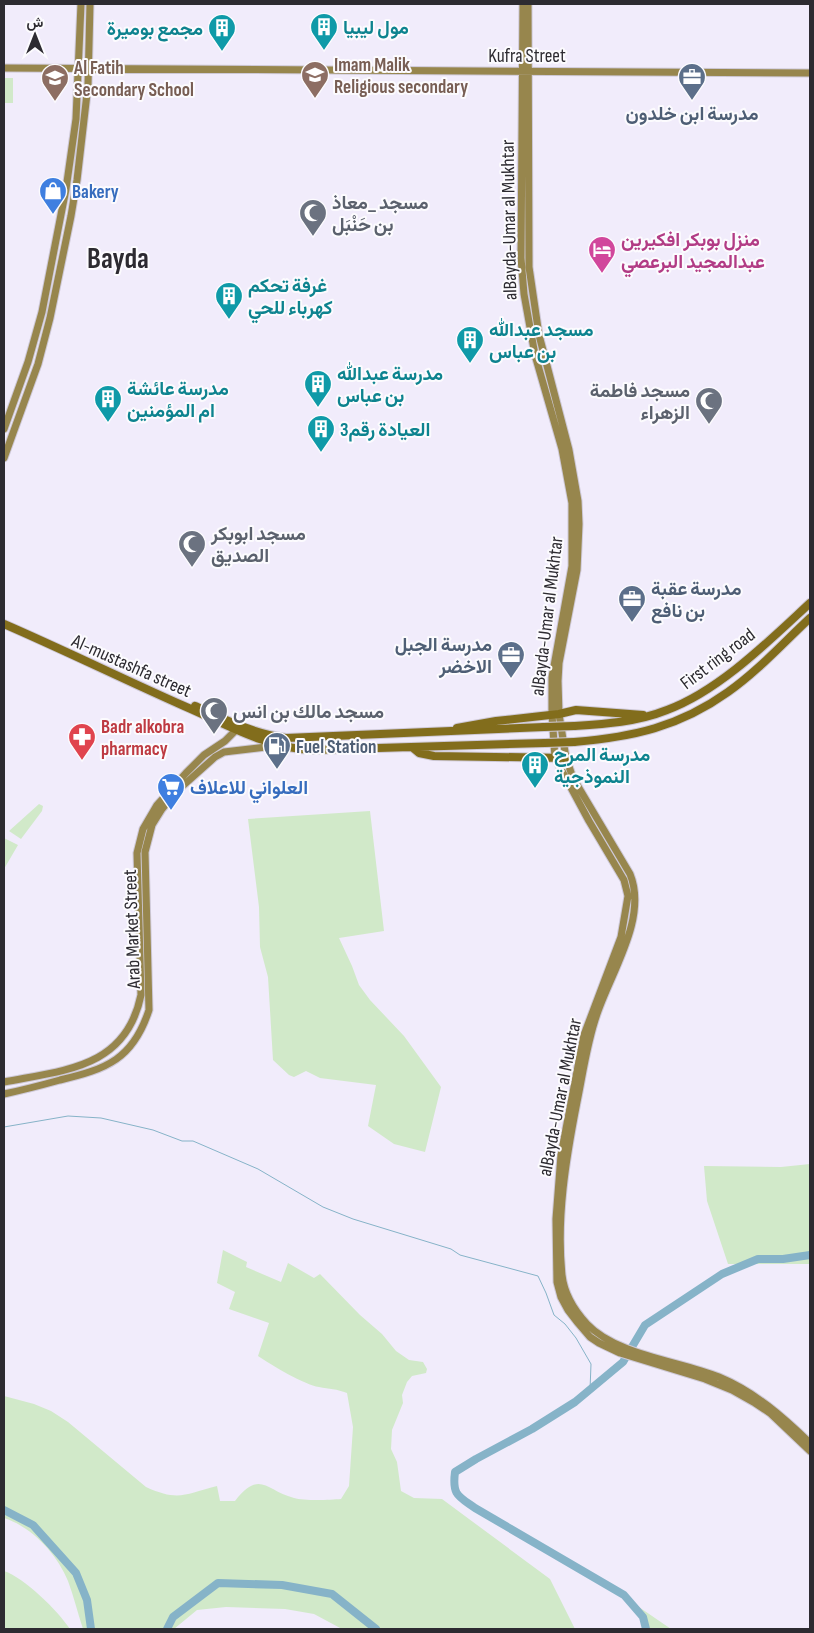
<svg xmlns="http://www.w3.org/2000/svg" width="814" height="1633" font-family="'Sofia Sans Condensed',Vazirmatn,sans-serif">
<rect width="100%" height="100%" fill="#f1ecfb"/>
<!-- green -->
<path fill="#d1e9c9" d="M4 78H13V103H4Z
M39 804 43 806 42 811 21 839 9 831Z
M370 811 384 931 339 938 352 966 359 985 370 1000 404 1036 441 1087 425 1152 394 1144 368 1126 376 1085 320 1078 306 1071 294 1077 289 1075 273 1060 268 977 260 947 259 907 248 819Z
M4 838 18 845 4 869Z
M810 1164V1264H728L707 1201 704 1166 781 1167Z
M223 1250 247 1262 246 1267 281 1282 288 1263 314 1278 320 1274 360 1315 382 1334 396 1351 409 1360 423 1362 427 1369 426 1373 412 1376 407 1382 402 1395 403 1403 392 1430 391 1449 397 1462 401 1491 414 1498 442 1499 550 1579 575 1629H342L314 1614 285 1609 226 1607 197 1610 174 1629H83C78 1614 74 1597 68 1581 57 1554 32 1527 4 1518V1396L34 1404 51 1411 68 1422 146 1487C179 1502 185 1494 217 1486L220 1501H235C260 1469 266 1491 294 1498 304 1501 330 1500 341 1499L349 1486 352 1442 353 1427 347 1393C337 1389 329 1389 319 1387 305 1385 271 1365 258 1356L269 1323 229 1309 235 1292 217 1283Z
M4 1571C25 1578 58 1611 70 1629H4Z
M636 1605 671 1629H644Z"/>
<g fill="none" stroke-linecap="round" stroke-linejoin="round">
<!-- stream -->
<path stroke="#86b3c8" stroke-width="1" d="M4 1127 68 1116 101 1118 153 1130 182 1141H193L258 1169 323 1207 353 1219 451 1249 460 1255 538 1276 546 1293 554 1315 565 1324 576 1338 591 1364 590 1390"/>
<!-- river -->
<path stroke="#86b3c8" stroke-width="8" d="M4 1510 33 1525 76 1573 87 1600 91 1629
M167 1629 173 1617 218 1583 282 1585 332 1594 376 1629
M646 1629 643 1617 624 1595 475 1508C458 1496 452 1495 455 1472L476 1459 532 1429 575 1402 623 1362 645 1325 722 1274 758 1259H783L810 1255"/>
<defs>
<path id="secondary" d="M523 4 521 258 524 294 535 355 562 449 572 503V566L552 677V714L555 758 589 821 624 880 628 896 621 937 584 1035 561 1155 556 1219 557 1282 561 1297 568 1310 578 1323 590 1337 599 1343 620 1353 705 1379 732 1390 755 1403 770 1413 810 1451
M528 4 529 267 539 335 569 450 578 501 579 524 577 570 559 663 558 681 559 714 566 758 573 778 630 874C648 918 611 972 597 1014 587 1042 583 1073 577 1102 566 1158 556 1218 562 1275 564 1293 575 1311 587 1324 616 1355 680 1361 719 1377 755 1392 783 1417 810 1443
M4 68 810 73
M4 429 28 362 42 312 66 189 76 119 81 4
M4 458 38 364 50 318 71 216 77 180 88 85 90 4
M4 1082C65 1070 126 1068 141 995L137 853 143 829 157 805 186 773 204 755 225 741 236 730 241 729
M4 1094C23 1090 42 1085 60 1080 107 1069 133 1059 149 1010L145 852 152 825 162 809 177 791 215 757 224 752 266 747 275 745"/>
<path id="primary" d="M4 624C64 650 123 679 184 706 226 724 266 748 312 750L545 743
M195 706C224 719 254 734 286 738L544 727
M574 726C605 724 637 722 667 710 719 691 770 640 810 603
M457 728 496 721 559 714 576 710 643 715
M574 742C633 737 679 727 728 692 758 671 783 643 810 618
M413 748 419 753 434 756 566 758"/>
</defs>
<!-- secondary casing -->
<use href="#secondary" stroke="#cec9d7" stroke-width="9"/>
<!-- primary casing -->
<use href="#primary" stroke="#cec9d7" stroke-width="10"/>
<!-- secondary -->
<use href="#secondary" stroke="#97864d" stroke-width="7"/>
<!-- primary -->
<use href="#primary" stroke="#826d1c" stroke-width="8"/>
<defs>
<path id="primary-bridge" d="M544 727 574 726
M545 743 574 742"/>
</defs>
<!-- primary-bridge casing -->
<use href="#primary-bridge" stroke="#cec9d7" stroke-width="10" stroke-linecap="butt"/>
<!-- primary-bridge -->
<use href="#primary-bridge" stroke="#826d1c" stroke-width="8"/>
</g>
<!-- icons -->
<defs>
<symbol id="building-pin" viewBox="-11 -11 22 30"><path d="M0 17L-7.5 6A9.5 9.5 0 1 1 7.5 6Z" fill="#0f9aa8" stroke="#fcfbfe"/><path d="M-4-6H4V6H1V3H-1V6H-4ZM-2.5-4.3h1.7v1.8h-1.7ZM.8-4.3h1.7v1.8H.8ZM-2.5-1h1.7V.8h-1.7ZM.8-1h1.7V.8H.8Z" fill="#fff"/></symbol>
<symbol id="school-pin" viewBox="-11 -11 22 30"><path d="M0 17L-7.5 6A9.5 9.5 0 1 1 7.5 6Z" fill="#8d6e63" stroke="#fcfbfe"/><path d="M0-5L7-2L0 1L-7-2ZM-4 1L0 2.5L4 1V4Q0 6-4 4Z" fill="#fff"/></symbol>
<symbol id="office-pin" viewBox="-11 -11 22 30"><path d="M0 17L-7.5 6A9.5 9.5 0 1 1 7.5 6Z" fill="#5c6f8a" stroke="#fcfbfe"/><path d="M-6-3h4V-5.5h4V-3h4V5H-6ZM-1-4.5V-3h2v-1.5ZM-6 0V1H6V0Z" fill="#fff"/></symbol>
<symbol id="shop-pin" viewBox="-11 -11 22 30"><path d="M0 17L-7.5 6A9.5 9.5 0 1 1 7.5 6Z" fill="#3f7fe0" stroke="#fcfbfe"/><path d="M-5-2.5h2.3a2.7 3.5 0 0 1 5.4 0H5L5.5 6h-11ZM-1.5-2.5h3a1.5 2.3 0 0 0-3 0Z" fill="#fff"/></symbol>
<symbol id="mosque-pin" viewBox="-11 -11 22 30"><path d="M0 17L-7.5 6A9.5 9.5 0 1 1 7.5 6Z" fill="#6b7280" stroke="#fcfbfe"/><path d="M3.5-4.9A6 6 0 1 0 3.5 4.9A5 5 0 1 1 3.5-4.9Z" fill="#fff"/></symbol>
<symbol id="hotel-pin" viewBox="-11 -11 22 30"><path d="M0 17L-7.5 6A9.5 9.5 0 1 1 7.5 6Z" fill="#d1479c" stroke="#fcfbfe"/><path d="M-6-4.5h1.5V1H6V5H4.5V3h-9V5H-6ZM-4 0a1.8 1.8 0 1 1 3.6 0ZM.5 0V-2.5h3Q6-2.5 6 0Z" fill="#fff"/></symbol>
<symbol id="pharmacy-pin" viewBox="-11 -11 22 30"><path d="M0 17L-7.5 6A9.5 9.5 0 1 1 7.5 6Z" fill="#e0444e" stroke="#fcfbfe"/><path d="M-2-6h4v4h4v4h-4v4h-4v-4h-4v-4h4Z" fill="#fff"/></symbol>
<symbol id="fuel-pin" viewBox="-11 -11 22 30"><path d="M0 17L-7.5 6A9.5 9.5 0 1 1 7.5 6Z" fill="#5c6f8a" stroke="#fcfbfe"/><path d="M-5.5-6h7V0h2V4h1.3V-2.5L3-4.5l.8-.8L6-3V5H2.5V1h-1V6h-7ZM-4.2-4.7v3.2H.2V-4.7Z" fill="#fff"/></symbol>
<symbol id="supermarket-pin" viewBox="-11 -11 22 30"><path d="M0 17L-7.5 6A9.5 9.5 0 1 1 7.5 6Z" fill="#3f7fe0" stroke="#fcfbfe"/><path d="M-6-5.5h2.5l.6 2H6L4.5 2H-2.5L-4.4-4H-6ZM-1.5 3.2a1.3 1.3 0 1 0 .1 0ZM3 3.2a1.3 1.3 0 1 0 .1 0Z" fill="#fff"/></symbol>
</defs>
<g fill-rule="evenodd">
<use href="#building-pin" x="308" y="11" width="32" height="43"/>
<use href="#building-pin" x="206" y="12" width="32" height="43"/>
<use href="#school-pin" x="299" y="59" width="32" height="43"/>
<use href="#office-pin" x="676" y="61" width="32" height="43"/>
<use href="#school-pin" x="39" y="62" width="32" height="43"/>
<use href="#shop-pin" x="37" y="175" width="32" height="43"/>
<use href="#mosque-pin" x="297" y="197" width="32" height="43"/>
<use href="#hotel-pin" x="586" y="234" width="32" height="43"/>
<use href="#building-pin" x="213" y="280" width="32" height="43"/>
<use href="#building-pin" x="454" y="324" width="32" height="43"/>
<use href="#building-pin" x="302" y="368" width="32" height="43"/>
<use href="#building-pin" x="92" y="383" width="32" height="43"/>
<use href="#mosque-pin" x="693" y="385" width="32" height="43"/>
<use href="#building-pin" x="305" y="413" width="32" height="43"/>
<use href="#mosque-pin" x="176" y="528" width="32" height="43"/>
<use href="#office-pin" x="616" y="583" width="32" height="43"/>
<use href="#office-pin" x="495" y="639" width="32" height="43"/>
<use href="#mosque-pin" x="198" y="695" width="32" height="43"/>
<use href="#pharmacy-pin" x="66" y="721" width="32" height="43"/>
<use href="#fuel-pin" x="261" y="730" width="32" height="43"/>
<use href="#building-pin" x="519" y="749" width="32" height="43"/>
<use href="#supermarket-pin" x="155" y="771" width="32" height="43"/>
</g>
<g text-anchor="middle" stroke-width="4" stroke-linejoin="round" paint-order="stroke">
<!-- culture labels -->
<g font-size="19" font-weight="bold" fill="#0d838f" stroke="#fcfbfe" text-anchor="start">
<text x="343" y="34">مول ليبيا</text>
<text x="203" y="35" text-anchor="end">مجمع بوميرة</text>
<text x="248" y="292">غرفة تحكم<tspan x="248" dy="22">كهرباء للحي</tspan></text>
<text x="489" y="336">مسجد عبدالله<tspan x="489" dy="22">بن عباس</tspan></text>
<text x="337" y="380">مدرسة عبدالله<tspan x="337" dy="22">بن عباس</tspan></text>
<text x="127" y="395">مدرسة عائشة<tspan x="127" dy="22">ام المؤمنين</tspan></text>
<text x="340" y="436">3العيادة رقم</text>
<text x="554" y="761">مدرسة المرح<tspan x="554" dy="22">النموذجية</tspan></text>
</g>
<!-- street labels -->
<g font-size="19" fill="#2d2b31" stroke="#fcfbfe">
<text x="527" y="62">Kufra Street</text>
<text transform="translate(508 220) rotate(-91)" y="7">alBayda-Umar al Mukhtar</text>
<text transform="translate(546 616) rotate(-83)" y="7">alBayda-Umar al Mukhtar</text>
<text transform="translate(717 658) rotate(-37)" y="7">First ring road</text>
<text transform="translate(132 665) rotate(24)" y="7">Al-mustashfa street</text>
<text transform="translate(131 929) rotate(-92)" y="7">Arab Market Street</text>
<text transform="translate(559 1097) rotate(-79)" y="7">alBayda-Umar al Mukhtar</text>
</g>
<!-- education labels -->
<g font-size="19" font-weight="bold" fill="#785e54" stroke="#fcfbfe" text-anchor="start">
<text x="334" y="71">Imam Malik<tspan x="334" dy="22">Religious secondary</tspan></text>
<text x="74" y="74">Al Fatih<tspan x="74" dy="22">Secondary School</tspan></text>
</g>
<!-- service labels -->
<g font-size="19" font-weight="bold" fill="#4e5e75" stroke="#fcfbfe" text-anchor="start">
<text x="692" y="120" text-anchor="middle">مدرسة ابن خلدون</text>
<text x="651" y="595">مدرسة عقبة<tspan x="651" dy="22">بن نافع</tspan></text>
<text x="492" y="651" text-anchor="end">مدرسة الجبل<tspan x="492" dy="22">الاخضر</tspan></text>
<text x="296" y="753">Fuel Station</text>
</g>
<!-- shop labels -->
<g font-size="19" font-weight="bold" fill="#366cbe" stroke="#fcfbfe" text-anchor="start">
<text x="72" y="198">Bakery</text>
<text x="190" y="794">العلواني للاعلاف</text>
</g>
<!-- worship labels -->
<g font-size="19" font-weight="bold" fill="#5b616d" stroke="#fcfbfe" text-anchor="start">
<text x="332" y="209">مسجد _معاذ<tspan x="332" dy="22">بن حَنْبَل</tspan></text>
<text x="690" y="397" text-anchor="end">مسجد فاطمة<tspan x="690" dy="22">الزهراء</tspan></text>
<text x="211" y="540">مسجد ابوبكر<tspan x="211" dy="22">الصديق</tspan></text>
<text x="233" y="718">مسجد مالك بن انس</text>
</g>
<!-- hotel labels -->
<g font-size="19" font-weight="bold" fill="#b23c85" stroke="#fcfbfe" text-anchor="start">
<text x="621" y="246">منزل بوبكر افكيرين<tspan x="621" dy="22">عبدالمجيد البرعصي</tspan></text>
</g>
<!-- health labels -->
<g font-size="19" font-weight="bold" fill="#be3a42" stroke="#fcfbfe" text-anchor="start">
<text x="101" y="733">Badr alkobra<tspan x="101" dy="22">pharmacy</tspan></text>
</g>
<!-- town labels -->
<g font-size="29" font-weight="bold" fill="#2d2b31" stroke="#fcfbfe">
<text x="118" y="268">Bayda</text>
</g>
</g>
<!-- border -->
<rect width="814" height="1633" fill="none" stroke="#2d2b31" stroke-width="10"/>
<!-- north arrow -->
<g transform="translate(35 35)" stroke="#fcfbfe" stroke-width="4" paint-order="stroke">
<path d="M0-4L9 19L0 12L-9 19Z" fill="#2d2b31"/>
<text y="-8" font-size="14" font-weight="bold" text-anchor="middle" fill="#2d2b31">ش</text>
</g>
</svg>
